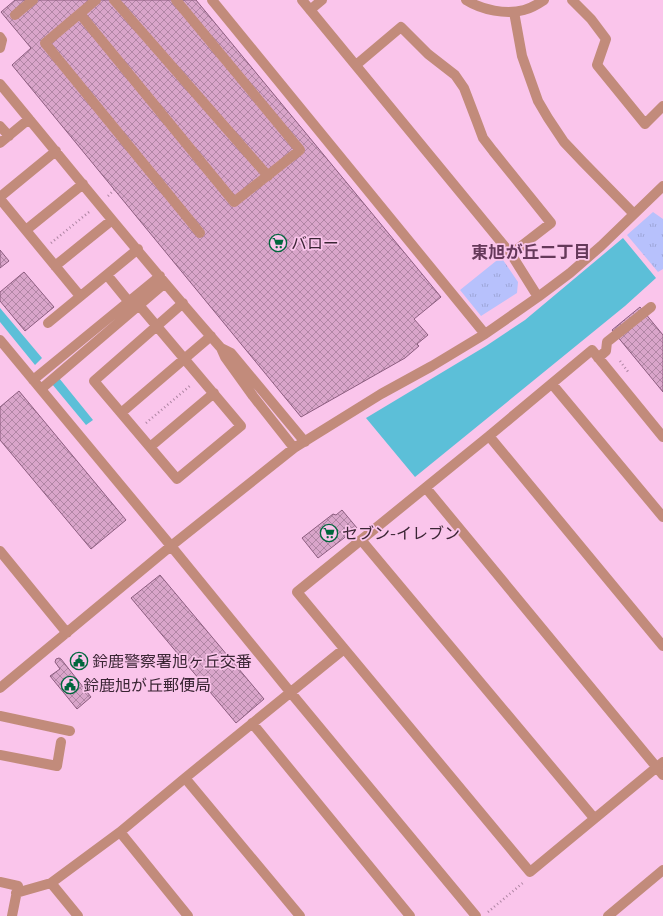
<svg xmlns="http://www.w3.org/2000/svg" width="663" height="916" font-family="Spectral,'Noto Sans JP',serif">
<defs>
<pattern id="park-tufts" width="24" height="20" patternUnits="userSpaceOnUse"><rect width="24" height="20" fill="#b7c1fc"/><path d="M3 7l-1-3M5 7V3M7 7l1-3M15 17l-1-3M17 17v-4M19 17l1-3" fill="none" stroke="#9ea6d9"/></pattern>
<pattern id="building-cross-hatch" width="8" height="8" patternUnits="userSpaceOnUse"><rect width="8" height="8" fill="#d9a5ca"/><path d="M0 0l8 8M0 8l8-8" fill="none" stroke="#b186a5"/></pattern>
</defs>
<rect width="100%" height="100%" fill="#fac5eb"/>
<!-- park -->
<path fill="url(#park-tufts)" d="M653 212 663 219V269L658 272 627 235Z
M501 257 518 282 517 293 481 316 460 290Z"/>
<!-- water -->
<path fill="#5cbfd8" d="M623 238 656 278 625 306 415 477 366 418 486 346 525 320Z
M0 308 42 358 35 365 0 322Z
M59 378 93 420 86 425 52 384Z"/>
<!-- building -->
<path fill="url(#building-cross-hatch)" stroke="#8c5d7f" d="M15 0H196L441 297 414 319 428 335 417 344 419 346 405 358 301 417 12 65 31 48 1 12Z
M0 250 9 261 0 268Z
M24 272 54 307 25 331 0 301V292Z
M640 307 663 335V392L612 330Z
M19 391 126 520 91 549 0 440V407Z
M342 510 357 528 318 558 302 538 333 514 336 515Z
M160 575 264 699 236 723 131 598Z
M59 658 61 659 91 697 77 709 50 676 60 669 55 662 56 659Z"/>
<g fill="none" stroke-linecap="round" stroke-linejoin="round">
<!-- path -->
<path stroke="#ad85a2" stroke-width="2.5" stroke-dasharray="1 3" stroke-linecap="butt" d="M108 196 115 189
M51 243 89 212
M620 361 629 373
M146 423 191 385
M488 912 524 882"/>
<!-- minor -->
<path stroke="#c28b7b" stroke-width="10" d="M96 0 45 43 200 233
M114 0 268 176
M212 0 485 334
M302 0 511 254 538 297
M466 0C482 10 506 15 524 10 532 8 538 4 544 0
M572 0 591 19 606 39 597 65 645 124 663 106
M310 10 322 0
M514 12 522 56 538 101 548 118 564 142 583 162 634 214
M80 14 234 202 300 150 176 0
M15 15 33 0
M0 37 2 40 0 48
M356 65 401 27 428 54 455 75 464 88 477 122 483 138 493 151 551 223 511 254
M0 84C73 172 145 262 221 348L231 353 305 442
M0 126 9 136
M0 143 29 119
M0 197 56 151
M0 199 80 296
M26 230 83 184
M55 266 112 220
M107 275 129 302
M133 298 241 426 177 479 94 381 183 303
M48 323 138 249
M0 340 171 546 291 693 476 916
M221 348 225 357 253 396 294 448
M598 358 606 351 607 342 651 307
M33 380 160 276
M552 384 663 517
M41 389 165 283
M121 413 211 336
M489 436 663 646
M663 437 592 350 489 436 297 592 530 872 663 762
M150 447 214 393
M426 488 663 775
M362 541 594 818
M0 551 67 633
M0 688 171 546 294 448 381 394 432 366 485 334 538 297 570 273 601 246 663 186
M0 716 70 731
M252 723 410 916
M0 755 57 766 61 742
M185 778 300 916
M120 832 188 916
M0 882 18 886 12 916
M51 883 78 916
M16 893 51 883 120 832 185 778 344 649
M608 916 663 870"/>
</g>
<!-- icons -->
<defs>
<symbol id="supermarket-ring" viewBox="-11 -11 22 22"><circle r="9.5" fill="#fac5eb" stroke="#00673d" stroke-width="1.5"/><path d="M-6-5.5h2.5l.6 2H6L4.5 2H-2.5L-4.4-4H-6ZM-1.5 3.2a1.3 1.3 0 1 0 .1 0ZM3 3.2a1.3 1.3 0 1 0 .1 0Z" fill="#00673d"/></symbol>
<symbol id="civic-ring" viewBox="-11 -11 22 22"><circle r="9.5" fill="#fac5eb" stroke="#00673d" stroke-width="1.5"/><path d="M-.6-6.5H3V-4.5H.6V-3L4-1V1h2V6H-6V1h2V-1L-.6-3ZM-1.2 2.5V6h2.4V2.5Z" fill="#00673d"/></symbol>
</defs>
<g fill-rule="evenodd">
<use href="#supermarket-ring" x="268" y="233" width="20" height="20"/>
<use href="#supermarket-ring" x="319" y="523" width="20" height="20"/>
<use href="#civic-ring" x="69" y="651" width="20" height="20"/>
<use href="#civic-ring" x="60" y="675" width="20" height="20"/>
</g>
<g text-anchor="middle" stroke-width="3.5" stroke-linejoin="round" paint-order="stroke">
<!-- poi labels -->
<g font-size="16" fill="#3a2534" stroke="#fac5eb" text-anchor="start">
<text x="291" y="249">バロー</text>
<text x="342" y="539">セブン-イレブン</text>
<text x="92" y="667">鈴鹿警察署旭ヶ丘交番</text>
<text x="83" y="691">鈴鹿旭が丘郵便局</text>
</g>
<!-- neighbourhood labels -->
<g font-size="17" font-weight="bold" fill="#65395a" stroke="#fac5eb">
<text x="531" y="258">東旭が丘二丁目</text>
</g>
</g>
</svg>
